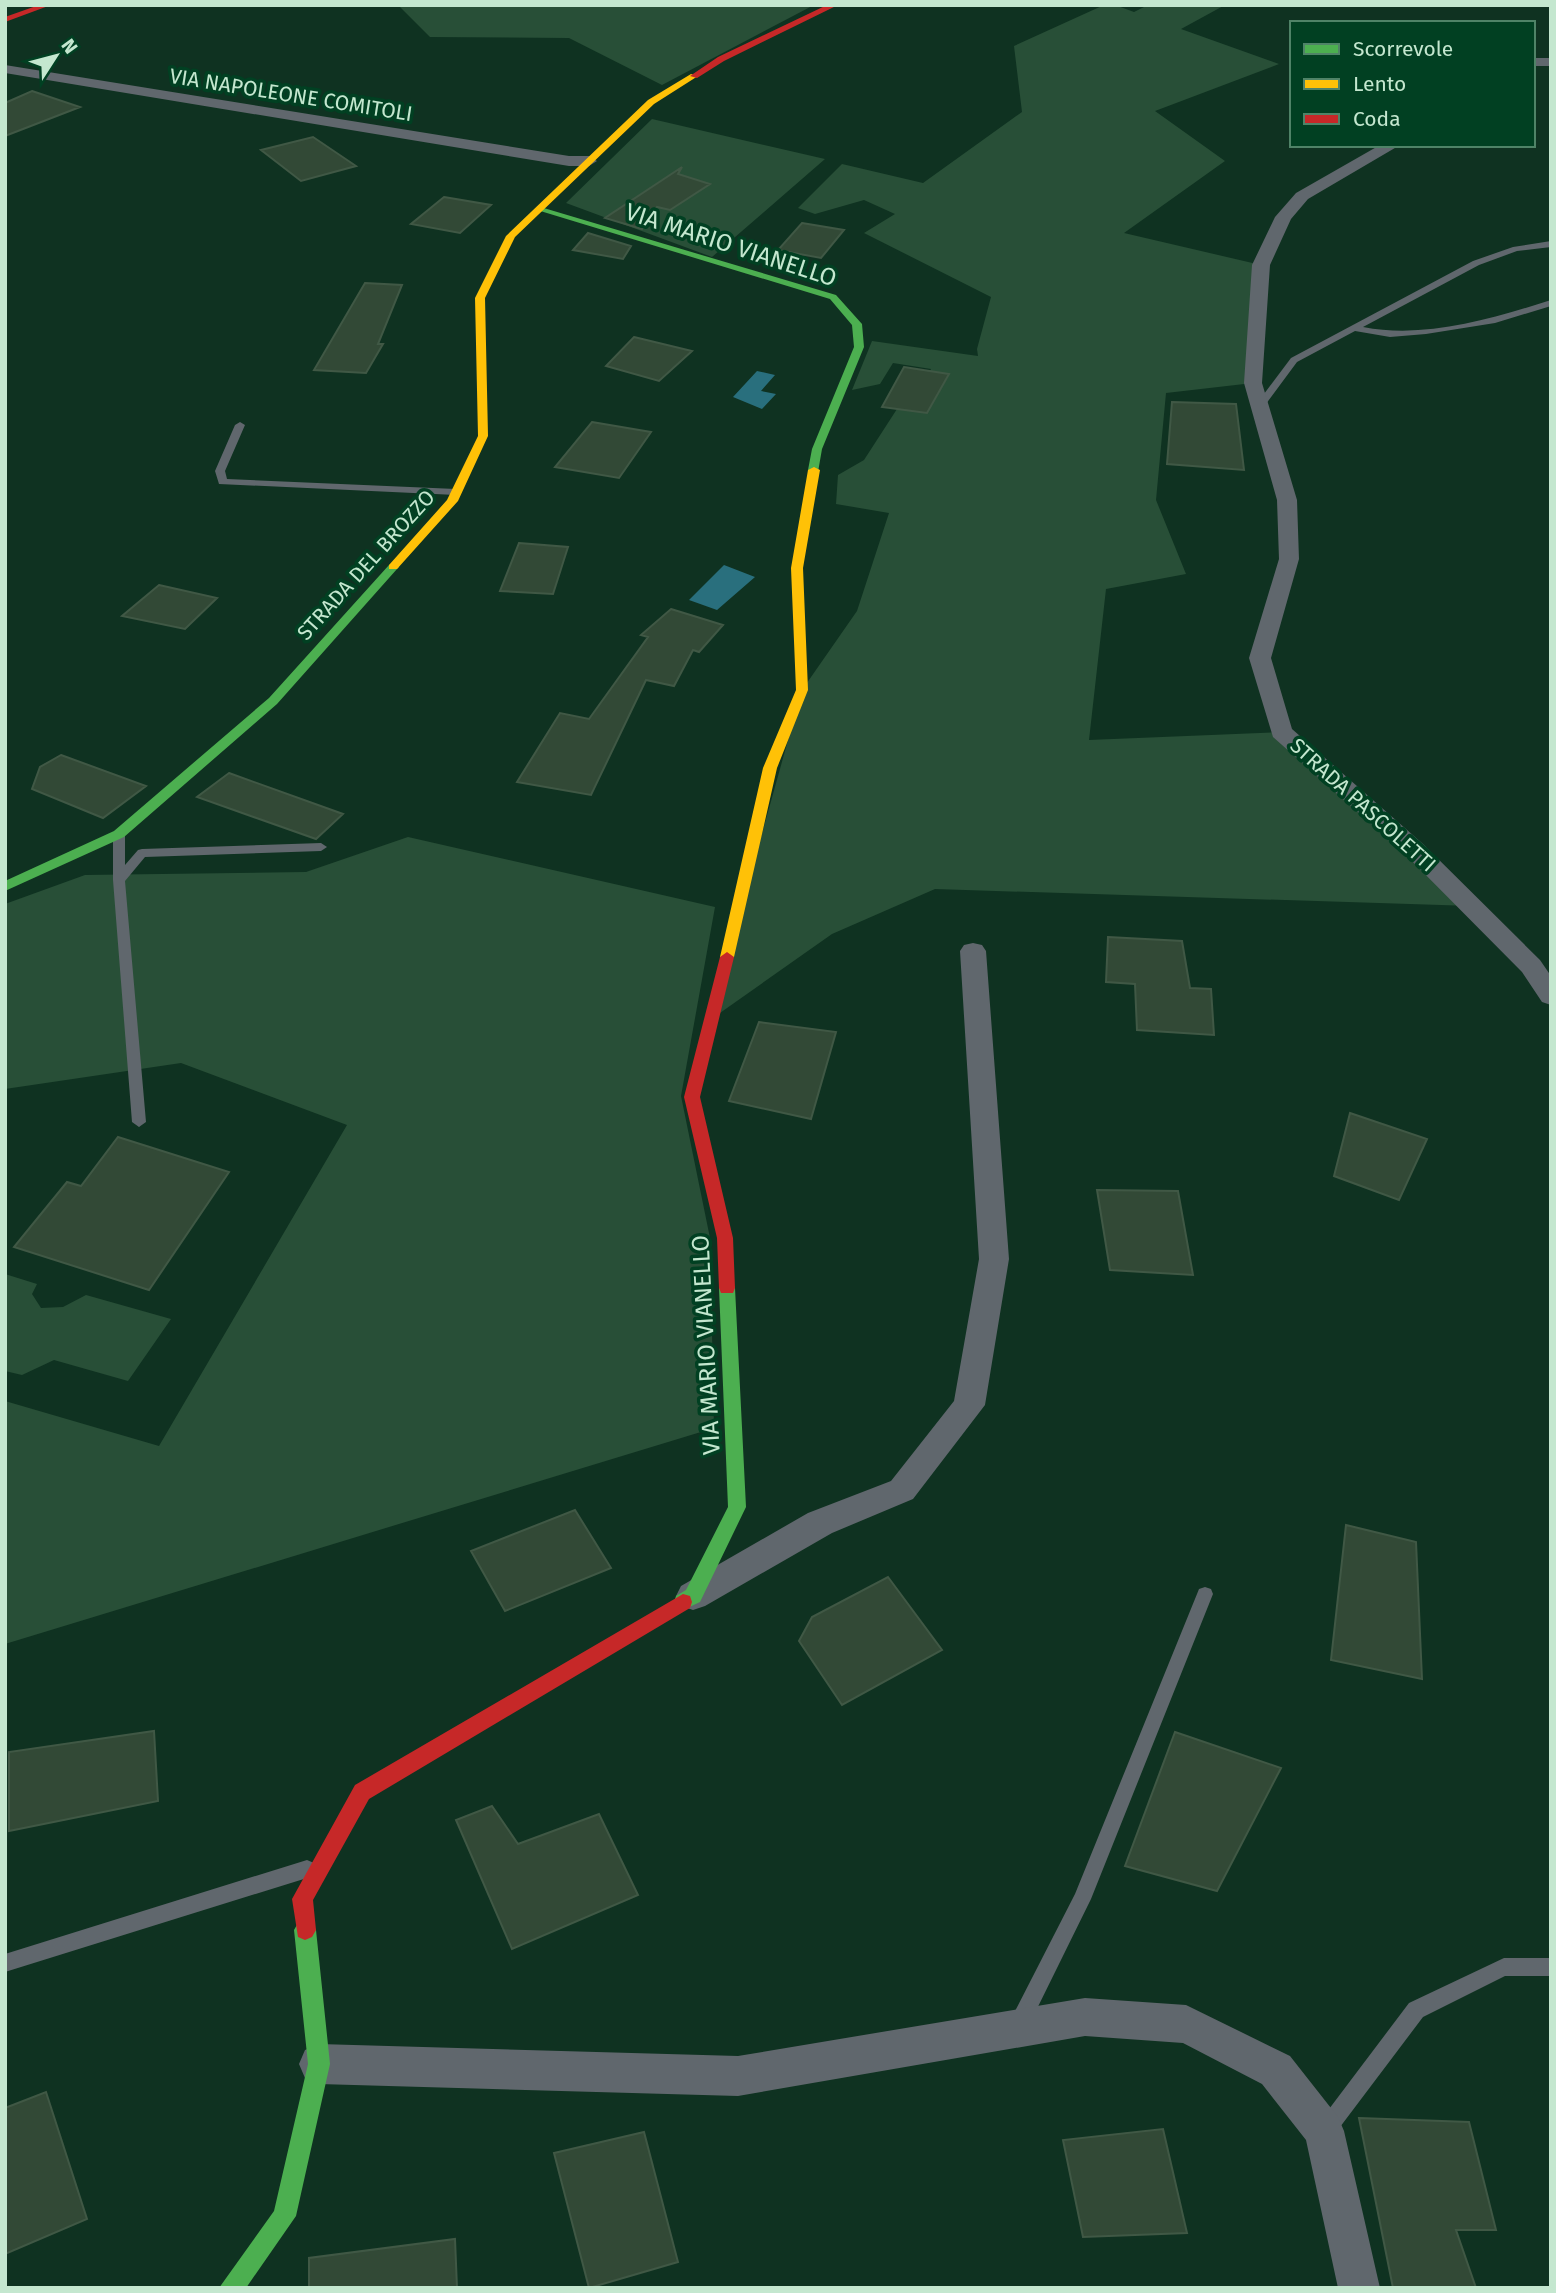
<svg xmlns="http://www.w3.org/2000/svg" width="1556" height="2293" font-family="'Fira Sans',sans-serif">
<rect width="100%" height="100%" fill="#0f3221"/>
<!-- green -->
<path fill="#284f37" d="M398 5 769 7 814 5 662 85 569 38 430 37Z
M1104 5H1115L1134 12 1148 5H1225L1181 29 1279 64 1155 111 1225 161 1124 233 1261 265 1253 383 1166 393 1156 500 1186 574 1106 589 1089 740 1281 732 1472 906 935 889 832 934 710 1020 802 690 857 611 889 513 836 504 838 475 864 460 897 409 927 413 949 375 930 371 931 369 893 363 880 384 852 390 872 341 978 356 977 349 991 297 864 233 895 214 864 200 815 214 798 208 842 164 923 183 1022 112 1014 46Z
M652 119 825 159 712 257 566 203Z
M408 837 715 907 681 1096 710 1238 714 1428 5 1644V1401L159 1446 347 1125 181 1063 5 1089V904L85 875 306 872Z
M5 1274 37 1284 32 1294 41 1308 63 1307 86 1295 171 1319 128 1381 54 1360 22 1375 5 1371Z"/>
<!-- water -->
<path fill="#296f7d" d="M757 371 775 375 761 391 776 394 762 409 733 397Z
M724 565 755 577 717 610 689 600Z"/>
<!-- building -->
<path fill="#324936" stroke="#405845" stroke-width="2" d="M32 91 80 107 5 136V103Z
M313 137 356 166 301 181 261 150Z
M682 167 678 174 710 184 670 210 657 207 642 229 605 218Z
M444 197 491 205 460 233 411 224Z
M802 223 844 230 821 258 778 250Z
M588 233 631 246 623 259 573 250Z
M365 283 402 285 378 344H383L366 373 314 370Z
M634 337 692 351 659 381 606 366Z
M904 367 949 374 927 413 882 407Z
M1172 402 1236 404 1244 470 1167 464Z
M592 422 651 432 619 478 555 467Z
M519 543 568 547 553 594 500 591Z
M159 585 217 598 185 629 122 616Z
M671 609 723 625 699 652 693 650 674 686 646 680 591 795 517 782 560 713 589 719 648 637 641 635Z
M61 755 146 786 103 818 32 789 40 767Z
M229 773 343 814 316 839 197 797Z
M1108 937 1182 941 1190 988 1211 989 1214 1035 1137 1030 1135 984 1106 982Z
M759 1022 836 1032 811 1119 729 1101Z
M1350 1113 1427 1139 1399 1200 1334 1176Z
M118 1137 229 1172 149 1290 14 1247 67 1182 81 1186Z
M1097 1190 1178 1191 1193 1275 1110 1270Z
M575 1510 611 1568 505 1611 471 1551Z
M1346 1525 1416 1542 1422 1679 1331 1660Z
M888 1577 942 1650 842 1705 799 1641 812 1617Z
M154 1731 158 1801 9 1831V1752Z
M1175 1732 1281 1768 1217 1891 1125 1866Z
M492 1806 518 1844 599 1814 638 1895 512 1949 456 1820Z
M46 2092 87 2219 5 2254V2108Z
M1359 2118 1469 2122 1496 2230H1456L1476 2288H1393Z
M1163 2129 1187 2233 1083 2237 1063 2140Z
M644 2132 678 2262 589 2288 554 2153Z
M455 2239 457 2288H309V2258Z"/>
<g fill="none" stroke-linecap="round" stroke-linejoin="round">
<!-- lane -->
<path fill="#60676d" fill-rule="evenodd" d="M1551 241V247L1517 251 1479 265 1363 327C1425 339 1491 319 1551 300V306L1495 323 1426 334 1390 337 1355 331 1297 362 1263 408 1255 406 1291 358 1473 261 1513 247Z
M240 422 245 425 225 471 227 479 456 489 461 492 456 495 219 484 215 471 235 425Z
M119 830 125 834V865L138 850 142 849 321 843 327 847 321 851 145 857 125 881 146 1122 139 1127 132 1122 113 880V834Z
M1205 1587 1211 1589 1213 1594 1091 1899 1026 2031 1019 2034 1012 2031 1009 2024 1012 2017 1075 1894 1197 1594 1199 1589Z
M307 1860 314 1863 316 1869 314 1875 307 1878 5 1972V1954Z
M1504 1958H1551V1976H1505L1423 2017 1334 2135 1327 2138 1320 2135 1317 2128 1320 2121 1409 2003Z"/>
<!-- street -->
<path fill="#60676d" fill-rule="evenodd" d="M1533 58H1551V66H1533Z
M5 65 569 156H589L597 161 589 166H569L5 73Z
M1380 145H1400L1308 199 1291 219 1270 265 1262 383 1297 500 1299 559 1271 658 1292 729 1423 844 1540 960 1551 976V1005L1542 1002 1522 972 1405 854 1273 737 1249 658 1279 559 1277 500 1244 383 1252 265 1275 217 1296 193Z
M973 943 982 945 986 951 1009 1259 985 1405 913 1499 832 1533 705 1606 693 1610 681 1606 676 1596 681 1586 808 1513 891 1481 954 1401 979 1259 960 951 964 945Z
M1085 1998 1186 2005 1290 2056 1338 2117 1344 2131 1380 2288H1338L1306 2140 1262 2084 1183 2043 1085 2036 738 2096 319 2084 305 2078 299 2064 305 2050 319 2044 738 2056Z"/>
<!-- fast -->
<path fill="#4caf50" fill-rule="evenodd" d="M537 206 836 295 862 324 864 347 822 449 818 472 808 470 812 449 854 347 852 325 830 299 537 210Z
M393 563 399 567 397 569 277 704 124 837 5 891V881L114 831 269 698 389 565Z
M727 1282 733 1283 735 1288 746 1507 700 1602 683 1610 676 1608 674 1602 676 1596 686 1590 728 1507 719 1288 721 1283Z
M305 1920 312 1923 316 1930 330 2064 296 2216 246 2288H219L274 2211 308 2064 294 1930 298 1923Z"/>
<!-- slow -->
<path fill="#ffc107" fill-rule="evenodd" d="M691 74 698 76 654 104 515 237 485 298 488 436 458 501 397 569H389V565L447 500 478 436 475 298 506 236 648 100Z
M814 467 820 470 803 568 808 690 777 768 734 957 727 962 720 957 763 768 796 690 791 568 808 470Z"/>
<!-- jam -->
<path fill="#c62828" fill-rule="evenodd" d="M39 5H51L5 22V17Z
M827 5H838L724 61 697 78 690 76 718 57Z
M727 952 734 957 700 1097 733 1238 735 1288 733 1293H721L719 1288 717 1238 684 1097 720 957Z
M683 1594 690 1596 692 1602 690 1608 369 1799 313 1900 316 1930 312 1937 305 1940 298 1937 292 1899 355 1785Z"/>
</g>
<g text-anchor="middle" stroke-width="7" stroke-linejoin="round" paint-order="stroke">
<!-- far-street labels -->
<g font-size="21" fill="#c4e7cf" stroke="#014022">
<text transform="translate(291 95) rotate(9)" y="7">VIA NAPOLEONE COMITOLI</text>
<text transform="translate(366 565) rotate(-48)" y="7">STRADA DEL BROZZO</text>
<text transform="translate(1363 805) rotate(42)" y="7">STRADA PASCOLETTI</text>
</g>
<!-- street labels -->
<g font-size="24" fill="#c4e7cf" stroke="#014022">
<text transform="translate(731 245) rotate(18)" y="8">VIA MARIO VIANELLO</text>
<text transform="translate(706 1345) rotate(-93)" y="8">VIA MARIO VIANELLO</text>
</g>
</g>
<!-- border -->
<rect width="1556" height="2293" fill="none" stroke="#c4e7cf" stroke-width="14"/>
<!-- legend -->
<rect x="1290" y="21" width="245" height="126" fill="#014022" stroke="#4f8367" stroke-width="2"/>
<rect x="1304" y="44" width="35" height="10" fill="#4caf50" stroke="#4f8367" stroke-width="2"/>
<text x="1353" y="56" font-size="21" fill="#c4e7cf">Scorrevole</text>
<rect x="1304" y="79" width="35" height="10" fill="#ffc107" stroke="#4f8367" stroke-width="2"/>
<text x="1353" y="91" font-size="21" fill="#c4e7cf">Lento</text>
<rect x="1304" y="114" width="35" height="10" fill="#c62828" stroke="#4f8367" stroke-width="2"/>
<text x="1353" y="126" font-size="21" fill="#c4e7cf">Coda</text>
<!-- north arrow -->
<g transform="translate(56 56) rotate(54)" stroke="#014022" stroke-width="5" paint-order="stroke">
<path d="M0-5L12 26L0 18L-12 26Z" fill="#c4e7cf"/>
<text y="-10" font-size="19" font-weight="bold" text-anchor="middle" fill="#c4e7cf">N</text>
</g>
</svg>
